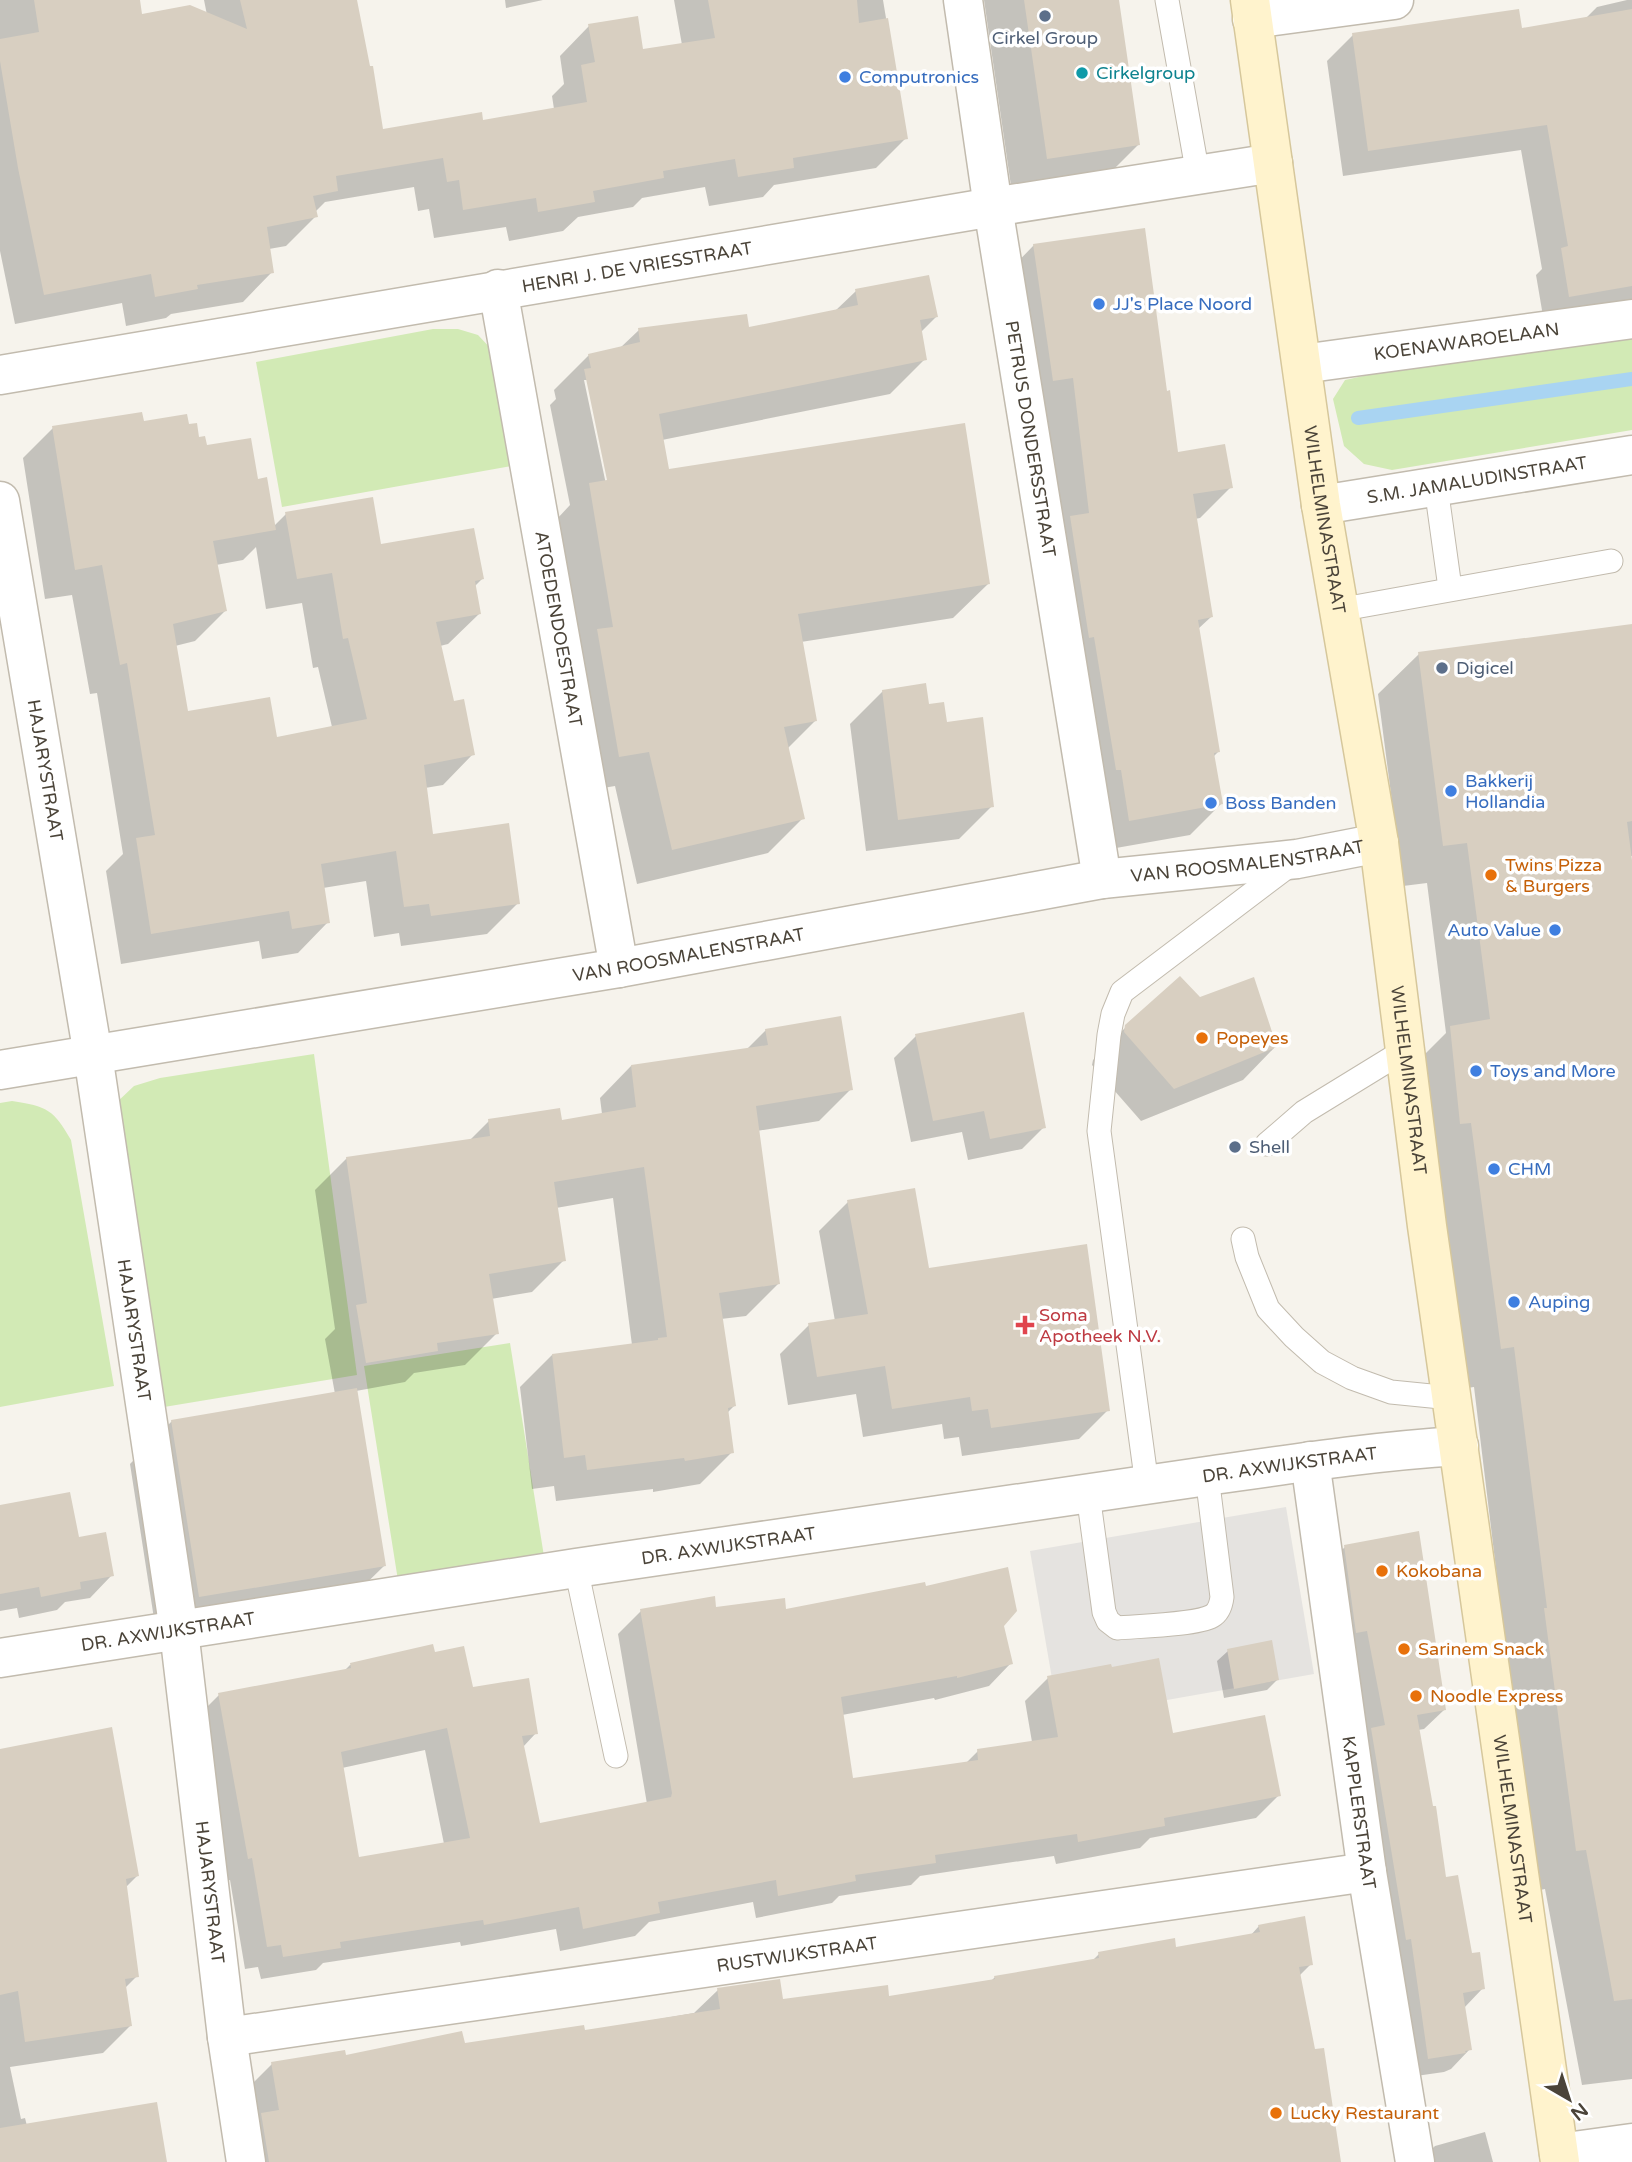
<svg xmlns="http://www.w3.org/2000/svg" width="1632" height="2162" font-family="'Varela Round',sans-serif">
<rect width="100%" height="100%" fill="#f6f3ec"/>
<!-- green -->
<path fill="#d2eab5" d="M433 329H458L478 335 495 353 511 466 282 507 256 362Z
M1632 336V430L1392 470 1364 464 1344 446 1333 399 1345 380 1414 365Z
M314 1054 357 1375 152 1409 115 1104 134 1086 160 1078Z
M12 1101C47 1106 54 1110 71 1140L114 1386 0 1407V1103Z
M510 1343 546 1569 400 1593 364 1366Z"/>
<!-- parking -->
<path fill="#e5e3e0" d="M1286 1507 1314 1674 1059 1719 1030 1551Z"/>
<!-- shadow -->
<path fill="#0003" fill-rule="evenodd" d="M0 0H138L141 16 207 15 204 0H355L382 131 482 122 554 109 552 96 564 84 560 56 589 26 642 51 682 45 674 0H883L906 138 876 168 774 185 763 197 709 206 705 187 642 198 633 207 578 217 563 231 509 241 506 227 434 238 429 209 418 211 414 187 325 202 315 212 316 216 286 246 269 249 272 272 243 302 171 314 166 318 126 326 122 303 15 324 0 251Z
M505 0H543L506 8Z
M984 0H1117L1138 145 1103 180 1012 193Z
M1627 0H1632V305L1544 322 1536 275 1542 269 1521 150 1343 176 1327 61 1353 35 1520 30 1585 19 1597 7Z
M1034 245 1176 454 1231 487 1200 518 1195 519 1211 617 1198 629 1218 752 1213 757 1221 804 1190 835 1099 851 1003 277Z
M856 291 936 317 920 333 925 359 890 394 662 440 668 471 988 584 953 618 801 642 815 721 787 749 803 818 768 853 637 884 615 786 585 791 556 520 570 505 550 405 556 399 554 390 589 355 620 348 639 330 747 329 835 311ZM584 380H588L610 489H607Z
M142 423 187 427 206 447 256 481 274 526 286 514 482 579 474 587 479 614 448 644 440 646 453 703 473 754 443 785 425 788 432 836 518 903 487 934 401 946 399 933 374 937 366 881 323 888 328 922 298 953 262 959 259 941 121 964 106 871 123 854 97 693 90 694 72 595 45 599 23 458 53 428ZM256 547 266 609 302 603 313 668 318 667 332 727 275 739 186 713 175 646 195 641 225 611 216 565 243 560Z
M1632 626V856H1630L1632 874V2079L1582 2085 1545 1889 1535 1891 1474 1387 1460 1389 1410 1069 1446 1033 1427 883 1403 886 1378 694 1419 654Z
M883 691 927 706 945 724 992 806 959 839 866 851 850 724Z
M1200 999 1275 1047 1243 1080 1141 1121 1092 1065 1093 1060 1126 1027Z
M766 1030 851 1089 819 1121 757 1131 778 1284 746 1316 721 1319 734 1406 727 1413 732 1452 700 1484 653 1492V1489L556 1501 554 1486 532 1489 520 1387 552 1355 632 1345 613 1198 556 1208 564 1260 532 1292 491 1299 497 1333 465 1365 414 1373 405 1382 356 1391 384 1566 341 1608 157 1638 130 1464 172 1421 335 1394 325 1339 335 1329 315 1190 347 1158 469 1141 489 1121 560 1122 602 1114 600 1098 631 1066 746 1050Z
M916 1036 1044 1127 1022 1149 968 1160 962 1132 911 1142 894 1058Z
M848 1202 927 1270 1108 1410 1079 1439 962 1456 959 1437 944 1439 942 1424 863 1437 856 1394 788 1405 780 1354 809 1325 835 1321 819 1231Z
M0 1507 77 1540 112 1575 90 1598 65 1602 57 1610 19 1618 17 1608 0 1611Z
M1345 1547 1444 1710 1424 1729 1418 1730 1445 1879 1483 1988 1464 2008 1470 2049 1451 2069 1444 2072 1409 2077 1325 1566Z
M925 1588 1002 1626 1011 1663 989 1686 935 1700 934 1698 842 1715 852 1780 965 1764 978 1751 1032 1742 1025 1701 1048 1678 1171 1735 1279 1795 1256 1818 1150 1838 1140 1848 1056 1864 1054 1856 920 1876 911 1885 839 1896 832 1903 756 1918 753 1902 649 1922 635 1936 560 1951 556 1929 461 1946 460 1942 323 1963 316 1970 261 1979 258 1967 245 1969 230 1880 226 1881 196 1718 219 1695 344 1671 350 1665 434 1654 472 1689 536 1733 523 1747 539 1826 647 1804 618 1634 641 1611 715 1609 784 1611ZM425 1750 444 1844 357 1859 342 1768Z
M1228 1651 1278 1679 1267 1690 1224 1698 1217 1661Z
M0 1750 137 1876 125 1888 137 1976 124 1989 130 2026 103 2053 10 2067 21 2119 25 2118 27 2126 165 2162H0Z
M1259 1926 1311 1964 1299 1976 1314 2051 1340 2162H242L249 2087 272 2064 584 2032 694 2013 718 1990 782 2001 888 1998 990 1982 995 1977 1092 1961 1099 1954 1175 1949 1250 1936Z
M1485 2132 1493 2162H1419L1435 2146Z"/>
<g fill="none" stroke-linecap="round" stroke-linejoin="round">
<!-- stream -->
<path stroke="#a9d4f2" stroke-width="14" d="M1358 418 1632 379"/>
</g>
<!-- building -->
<path fill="#d8cfc1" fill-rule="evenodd" d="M34 0H140L142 14 190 5 247 29 240 0H357L370 66H373L383 129 482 112 483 120 587 102 581 65 595 62 588 24 638 16 643 49 715 38 708 0H857L859 23 888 18 908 139 793 158 794 168 738 177 735 159 663 171 664 178 593 191 595 202 538 212 536 198 463 210 459 180 447 182 443 158 336 176 338 191 313 196 318 217 267 227 274 273 197 285 198 289 155 297 151 274 44 295 18 168 0 61V39L39 32Z
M1024 0H1119L1140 145 1047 159Z
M1519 9 1522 28 1632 9V286L1569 297 1561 248 1568 246 1547 125 1368 151 1352 33Z
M1145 228 1167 391 1170 390 1178 452 1225 444 1233 488 1193 494 1213 617 1198 620 1220 752 1214 753 1223 804 1129 821 1121 770H1116L1094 637 1089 638 1070 516 1089 513 1073 378 1053 381 1033 244Z
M929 275 938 317 920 320 927 360 659 414 669 469 965 423 990 584 798 614 817 721 784 727 805 819 672 850 649 752 619 757 597 629 613 627 589 483 607 480 584 369 591 368 588 354 640 342 638 328 747 314 749 327 858 305 855 289Z
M142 412 144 421 187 414 189 424 197 423 199 437 205 436 207 445 251 438 258 479 267 477 276 530 213 541 227 611 173 624 188 711 270 697 277 737 367 719 348 638 343 639 332 573 297 579 285 512 373 497 381 544 474 528 484 579 475 581 481 614 436 622 454 701 464 699 475 755 424 765 433 834 509 823 520 904 431 916 429 904 404 907 396 851 321 864 330 923 292 929 289 911 151 934 136 838 155 835 127 663 120 665 102 565 75 570 52 426Z
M1632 624V821L1627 822 1632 860V1999L1614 2001 1586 1850 1576 1851 1544 1608H1547L1514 1347 1501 1349 1471 1123 1460 1124 1450 1026 1490 1019 1467 843 1443 846 1418 652Z
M926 683 929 704 944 702 947 722 983 717 994 807 898 820 882 690Z
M1180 976 1200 997 1254 977 1277 1047 1174 1089 1124 1032 1125 1025Z
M1024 1012 1046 1128 990 1139 984 1111 933 1121 915 1034Z
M841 1016 853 1090 756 1106 780 1284 719 1293 736 1406 728 1408 734 1453 685 1461 684 1458 587 1470 585 1455 564 1458 552 1354 658 1340V1338L667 1337 644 1167 554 1182 566 1261 489 1274 499 1334 437 1343 438 1351 366 1363 356 1305 367 1303 346 1157 490 1136 488 1119 560 1108 562 1120 636 1107 631 1065 768 1045 765 1029Z
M915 1188 929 1268 1087 1244 1110 1411 991 1428 988 1409 972 1411 970 1397 892 1409 885 1366 817 1377 808 1323 868 1314 847 1200Z
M357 1388 386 1566 199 1597 171 1420Z
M70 1492 79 1537 106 1532 114 1576 80 1582 81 1589 41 1597 39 1587 0 1594V1505Z
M1419 1531 1446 1710 1417 1715 1433 1806H1436L1446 1877 1458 1875 1472 1953 1480 1952 1485 1989 1463 1993 1472 2050 1465 2051 1466 2053 1428 2059 1411 1939 1406 1940 1371 1728 1385 1725 1367 1631 1356 1633 1344 1545Z
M1008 1567 1017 1611 1004 1626 1013 1664 957 1678V1676L841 1697 853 1778 978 1760 977 1749 1058 1737 1047 1676 1111 1664 1112 1667 1159 1658 1173 1733 1265 1715 1281 1796 1164 1818 1165 1826 1078 1842 1077 1834 935 1855 936 1863 855 1875 856 1881 778 1896 776 1880 658 1902 660 1913 583 1929 579 1907 484 1925 483 1920 340 1942 341 1948 283 1957 281 1945 267 1947 252 1858 248 1859 218 1693 351 1668 350 1663 433 1644 435 1652 464 1646 473 1687 529 1678 538 1734 522 1736 540 1823 671 1797 672 1793 640 1609 715 1596 716 1607 785 1598 786 1609 925 1582 926 1586ZM447 1728 470 1838 359 1857 341 1752Z
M1272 1640 1279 1680 1234 1689 1227 1649Z
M112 1727 139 1876 126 1879 139 1977 125 1979 132 2026 25 2042 18 1991 0 1995V1749Z
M1305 1916 1313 1965 1299 1967 1315 2049 1324 2048 1341 2162H269L261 2113 279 2110 271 2062 345 2050 346 2055 462 2031 465 2043 584 2025 585 2030 720 2009 717 1988 780 1979 783 1999 888 1985 889 1996 995 1979 994 1976 1099 1958 1098 1952 1175 1938 1176 1947 1260 1932 1258 1925Z
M157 2102 167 2162H0V2128Z"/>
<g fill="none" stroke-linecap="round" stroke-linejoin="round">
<defs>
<path id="lane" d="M1167 0 1198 175
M1436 487 1450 588
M1338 610 1611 561
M1267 1144 1304 1112 1405 1050
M1243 1239 1247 1257 1268 1309 1294 1337 1322 1362 1352 1378 1391 1392 1451 1398
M1147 1485 1099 1131 1109 1035 1113 1014 1122 992 1291 864
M1088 1494 1104 1612 1108 1621 1117 1628C1138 1626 1196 1625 1212 1616 1219 1612 1221 1605 1222 1597L1207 1476
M576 1568 616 1756"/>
<g id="street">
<path id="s1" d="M963 0 993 207 1102 879"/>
<path d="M1252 19 1394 0"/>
<path id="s2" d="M498 289 619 968"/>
<path id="s3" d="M1302 364 1632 319"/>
<path id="s4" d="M0 375 993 207 1273 163"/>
<path id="s5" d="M0 501 93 1055 179 1631 227 2037 246 2162"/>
<path id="s6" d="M1321 505 1632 455"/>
<path id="s7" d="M0 1070 619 968 1102 879 1297 859 1379 843"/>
<path id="s8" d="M1310 1461 1367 1872 1415 2162"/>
<path id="s9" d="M0 1658 576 1568 1207 1476C1291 1464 1375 1451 1459 1446"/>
<path id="s10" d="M227 2037 1367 1872"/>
<path d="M1559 2153 1632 2143"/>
</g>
<g id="secondary">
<path id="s11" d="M1250 0 1321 505 1379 843 1427 1226 1560 2162"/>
</g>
</defs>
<!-- lane casing -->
<use href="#lane" stroke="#c2bbae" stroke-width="25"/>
<!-- street casing -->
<use href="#street" stroke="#c2bbae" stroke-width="41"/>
<!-- secondary casing -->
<use href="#secondary" stroke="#d6c79b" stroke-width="41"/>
<!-- lane -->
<use href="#lane" stroke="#fff" stroke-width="23"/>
<!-- street -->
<use href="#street" stroke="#fff" stroke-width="38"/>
<!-- secondary -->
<use href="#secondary" stroke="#fff3cd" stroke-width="38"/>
</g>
<!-- markers -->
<g fill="#5c6f8a" stroke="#fff" stroke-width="2.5">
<circle cx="1045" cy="16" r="7"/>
<circle cx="1442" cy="668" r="7"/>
<circle cx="1235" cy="1147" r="7"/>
</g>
<circle fill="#0f9aa8" stroke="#fff" stroke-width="2.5" cx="1082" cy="73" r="7"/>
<g fill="#3f7fe0" stroke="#fff" stroke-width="2.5">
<circle cx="845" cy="77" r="7"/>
<circle cx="1099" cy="304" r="7"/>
<circle cx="1451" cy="791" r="7"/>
<circle cx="1211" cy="803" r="7"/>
<circle cx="1555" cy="930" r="7"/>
<circle cx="1476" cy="1071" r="7"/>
<circle cx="1494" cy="1169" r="7"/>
<circle cx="1514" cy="1302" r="7"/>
</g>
<g fill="#e8710a" stroke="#fff" stroke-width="2.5">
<circle cx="1491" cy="875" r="7"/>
<circle cx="1202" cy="1038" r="7"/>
<circle cx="1382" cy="1571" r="7"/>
<circle cx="1404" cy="1649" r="7"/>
<circle cx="1416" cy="1696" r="7"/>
<circle cx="1276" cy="2113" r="7"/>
</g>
<path fill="#e0444e" stroke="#fff" stroke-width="2.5" d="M1021.5 1314.5h7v7h7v7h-7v7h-7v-7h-7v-7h7z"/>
<g text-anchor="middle" stroke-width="7" stroke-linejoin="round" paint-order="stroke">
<!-- service labels -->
<g font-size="18" fill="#4e5e75" stroke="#fff" text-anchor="start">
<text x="1045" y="44" text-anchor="middle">Cirkel Group</text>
<text x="1456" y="674">Digicel</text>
<text x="1249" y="1153">Shell</text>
</g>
<!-- culture labels -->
<g font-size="18" fill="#0d838f" stroke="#fff" text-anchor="start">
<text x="1096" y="79">Cirkelgroup</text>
</g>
<!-- shop labels -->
<g font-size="18" fill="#366cbe" stroke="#fff" text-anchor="start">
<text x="859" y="83">Computronics</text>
<text x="1113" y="310">JJ's Place Noord</text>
<text x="1465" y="787">Bakkerij<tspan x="1465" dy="21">Hollandia</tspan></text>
<text x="1225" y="809">Boss Banden</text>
<text x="1541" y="936" text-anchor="end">Auto Value</text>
<text x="1490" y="1077">Toys and More</text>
<text x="1508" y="1175">CHM</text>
<text x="1528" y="1308">Auping</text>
</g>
<!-- street labels -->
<g font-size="18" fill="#4b4439" stroke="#fff">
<text dy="6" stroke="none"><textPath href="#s4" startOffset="646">HENRI J. DE VRIESSTRAAT</textPath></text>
<text dy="6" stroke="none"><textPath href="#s3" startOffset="166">KOENAWAROELAAN</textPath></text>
<text dy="6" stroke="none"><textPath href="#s1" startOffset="444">PETRUS DONDERSSTRAAT</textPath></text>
<text dy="6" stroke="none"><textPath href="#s6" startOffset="158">S.M. JAMALUDINSTRAAT</textPath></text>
<text dy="6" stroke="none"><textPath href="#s11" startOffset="525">WILHELMINASTRAAT</textPath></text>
<text dy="6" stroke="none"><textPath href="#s2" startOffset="345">ATOEDENDOESTRAAT</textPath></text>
<text dy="6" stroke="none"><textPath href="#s5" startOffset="273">HAJARYSTRAAT</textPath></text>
<text dy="6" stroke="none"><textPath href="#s7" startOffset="1265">VAN ROOSMALENSTRAAT</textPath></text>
<text dy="6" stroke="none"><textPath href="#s7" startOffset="698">VAN ROOSMALENSTRAAT</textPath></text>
<text dy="6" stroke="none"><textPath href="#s11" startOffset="1092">WILHELMINASTRAAT</textPath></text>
<text dy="6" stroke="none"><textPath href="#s5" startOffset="840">HAJARYSTRAAT</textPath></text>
<text dy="6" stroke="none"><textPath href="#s9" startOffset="1304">DR. AXWIJKSTRAAT</textPath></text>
<text dy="6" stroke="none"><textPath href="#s9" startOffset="737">DR. AXWIJKSTRAAT</textPath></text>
<text dy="6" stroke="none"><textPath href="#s9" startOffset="170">DR. AXWIJKSTRAAT</textPath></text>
<text dy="6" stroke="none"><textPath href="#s8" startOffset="355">KAPPLERSTRAAT</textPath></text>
<text dy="6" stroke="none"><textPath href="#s11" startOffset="1848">WILHELMINASTRAAT</textPath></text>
<text dy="6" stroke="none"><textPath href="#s5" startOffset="1407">HAJARYSTRAAT</textPath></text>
<text dy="6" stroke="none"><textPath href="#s10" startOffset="576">RUSTWIJKSTRAAT</textPath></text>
</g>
<!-- food labels -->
<g font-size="18" fill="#c56008" stroke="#fff" text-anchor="start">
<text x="1505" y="871">Twins Pizza<tspan x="1505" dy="21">&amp; Burgers</tspan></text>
<text x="1216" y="1044">Popeyes</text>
<text x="1396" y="1577">Kokobana</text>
<text x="1418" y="1655">Sarinem Snack</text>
<text x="1430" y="1702">Noodle Express</text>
<text x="1290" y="2119">Lucky Restaurant</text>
</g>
<!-- health labels -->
<g font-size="18" fill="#be3a42" stroke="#fff" text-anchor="start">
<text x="1039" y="1321">Soma<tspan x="1039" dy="21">Apotheek N.V.</tspan></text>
</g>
</g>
<!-- north arrow -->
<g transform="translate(1569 2099) rotate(141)" stroke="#ffffff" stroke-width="5" paint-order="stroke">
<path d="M0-5L12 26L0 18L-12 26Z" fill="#4b4439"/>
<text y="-10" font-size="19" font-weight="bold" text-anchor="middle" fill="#4b4439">N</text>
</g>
</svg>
